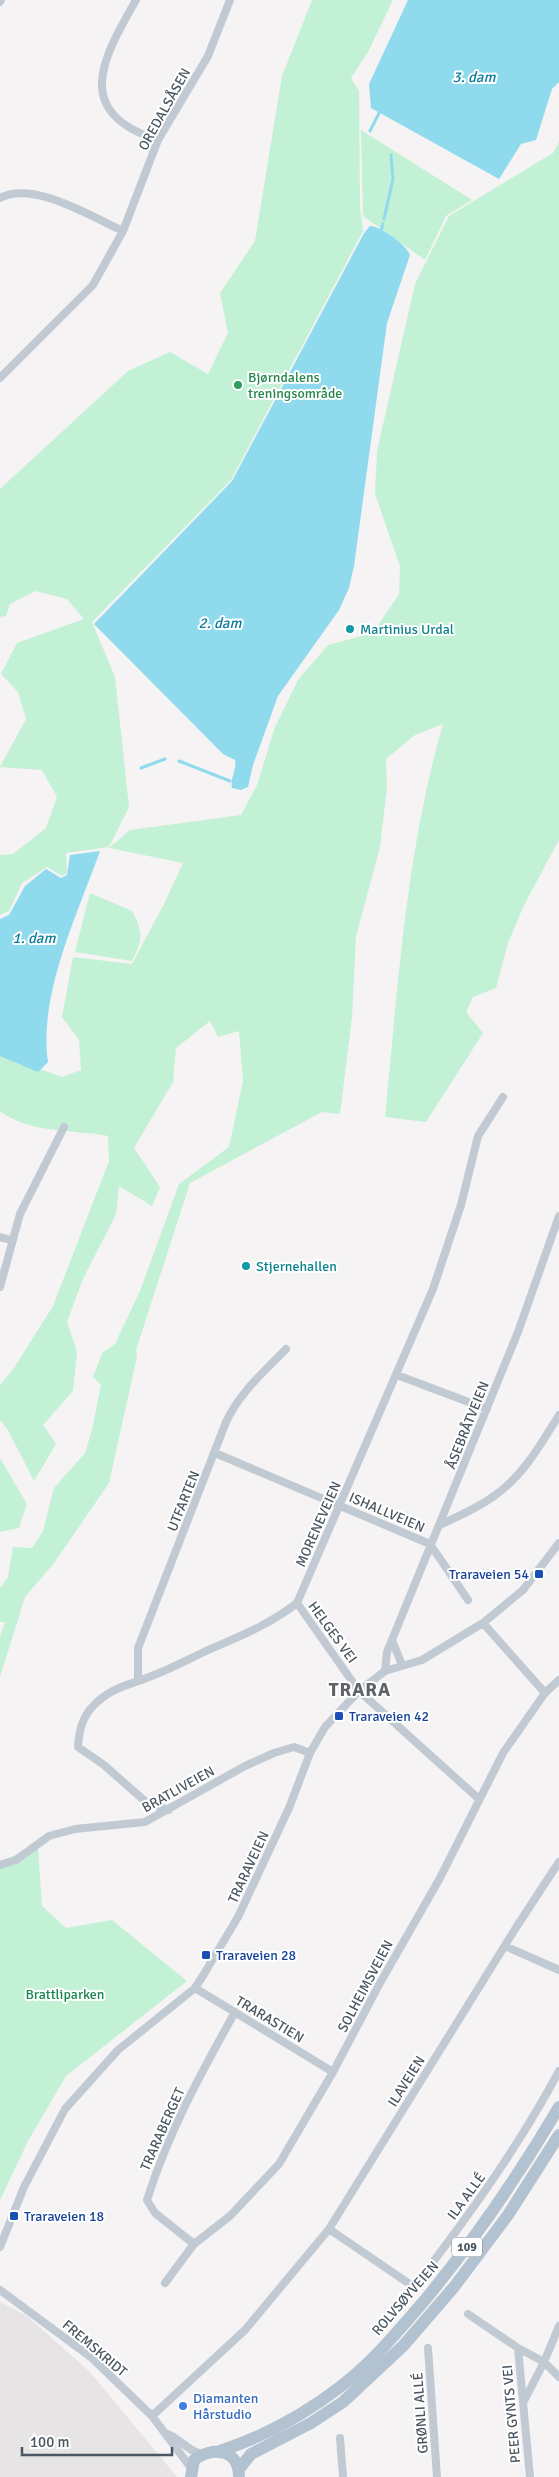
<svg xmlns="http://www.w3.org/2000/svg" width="559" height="2477" font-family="Signika,sans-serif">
<rect width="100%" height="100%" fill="#f5f3f3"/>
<!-- education -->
<path fill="#e6e4e5" d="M0 2302 27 2316 89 2371 177 2477H0Z"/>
<!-- green -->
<path fill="#c3f1d5" d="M312 0H393L368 52 351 78 359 91 360 207 363 231 231 480 92 622 115 677 129 807 109 847 66 853 67 873 62 876 47 867 22 883 9 911 0 915V855L13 854 46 828 57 797 42 770 0 767 26 719 18 692 1 674 17 643 84 619 67 599 36 591 10 604 6 616 0 617V489L128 371 170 352 208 374 228 333 220 293 255 241 282 76Z
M361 130 472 200 446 216 425 260 363 216Z
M559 142V840L524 905 508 943 496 988 473 997 466 1012 483 1033 426 1122 385 1117C398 985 406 852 443 724L415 735 386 759 387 787 380 847 356 936 352 1017 340 1114 322 1112 190 1183 136 1350 137 1357 109 1483 54 1563 25 1597 0 1677V1636L5 1622H0V1588L8 1577 13 1547 32 1548 43 1531 54 1488 85 1453 92 1430 101 1385 93 1377 102 1353 115 1344 140 1291 179 1184 229 1147 243 1081 239 1031 218 1037 210 1021 176 1048 173 1082 134 1148 160 1187 152 1206 119 1186 116 1214 83 1279 67 1322 77 1352 73 1391 43 1425 56 1444 34 1481 8 1430 0 1420V1385L14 1368 53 1306 109 1161 108 1136C72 1129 31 1134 0 1111V1054L62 1077 81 1070 79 1040 62 1017 73 957 132 964 165 902 183 863 109 848 130 830 241 815 257 785 275 727 298 680 328 645 373 633 399 594 400 566 375 494 377 451 415 284 449 216 553 153Z
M90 893 132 911C143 932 143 940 132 961L75 952Z
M0 1458 27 1504 19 1528 0 1532Z
M38 1847 42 1906 66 1928 112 1920 187 1981 66 2076 28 2141 0 2200V1861Z"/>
<!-- water -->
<path fill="#90daee" d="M408 0H559V82L552 89 536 140 521 144 499 179 371 108 369 84Z
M370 226C380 226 407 245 410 255L387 323 354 566 349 588 339 610 278 696 253 765 248 787 241 790 232 788C230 778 237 770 235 760L223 754 94 624 232 481 364 233Z
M100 851C78 913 38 995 48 1062L38 1072 0 1056V919L9 915 25 886 46 869 61 878 67 875 70 855Z"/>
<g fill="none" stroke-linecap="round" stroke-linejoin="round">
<!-- stream -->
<path stroke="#90daee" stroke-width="3" d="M370 131 379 113
M384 219 393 179 391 155
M381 231 383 224
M179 761 230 781
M141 768 165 759"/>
<!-- street -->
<path stroke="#c1cad2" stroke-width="8" d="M136 0C103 58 71 112 158 140
M0 2 1 0
M0 198C33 180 92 217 123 231
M0 378 93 285 123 231 158 140 208 56 230 0
M0 1237 11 1240
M0 1287 20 1214 64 1127
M397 1375 487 1409
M215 1453 430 1544 468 1600
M440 1525C458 1516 478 1508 494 1496 523 1476 541 1444 559 1415
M297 1603 359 1691 479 1799
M483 1623 545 1693
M392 1640 402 1665
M385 1671 387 1652 518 1332 559 1216
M138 1680V1648L226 1422C240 1392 264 1372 286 1349
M169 1810 146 1802 104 1765 78 1747C79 1731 82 1717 94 1705 113 1686 131 1685 154 1675 172 1668 189 1659 206 1651 238 1637 269 1625 297 1603L433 1289 461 1205 478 1136 503 1097
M0 1865 16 1860 49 1836 75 1829 145 1822 245 1766 274 1753 294 1747 310 1753
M505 1946 559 1970
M195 1988 333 2072
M329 2229 414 2287C467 2218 518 2148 559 2071
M194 2244 155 2213 147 2200C168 2133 201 2073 235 2012
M0 2247 24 2187 65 2109 118 2050 195 1988 204 1974 238 1917 289 1808 310 1753 325 1727 359 1691 385 1671 422 1660 483 1623 523 1590 559 1543
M165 2283 194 2244 230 2216 279 2164 333 2072 380 1983 440 1878 503 1753 545 1693 559 1680
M0 2290 92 2358 152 2416 191 2468
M468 2314 518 2348 544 2362 559 2377
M428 2348 437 2477
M518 2348 530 2477
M524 2401 544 2362 559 2326
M152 2416 245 2330 329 2229 517 1926 559 1862
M165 2433C180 2437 186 2451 202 2454
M340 2438 343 2477"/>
<!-- primary -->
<path stroke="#b3c2d1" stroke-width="12" d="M220 2451C262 2437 305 2414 340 2387 372 2363 399 2330 425 2300 475 2239 519 2175 559 2107
M239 2469 251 2454 311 2423 343 2402 403 2346 454 2287 508 2215 559 2135
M191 2477 194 2460C211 2447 238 2448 239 2475"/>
</g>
<!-- markers -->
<circle fill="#2e9e5b" stroke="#fff" stroke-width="2" cx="238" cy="385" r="5"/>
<g fill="#0f9aa8" stroke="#fff" stroke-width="2">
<circle cx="350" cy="629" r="5"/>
<circle cx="246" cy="1266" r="5"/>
</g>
<g fill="#1a4fb4" stroke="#fff" stroke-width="2">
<rect x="534" y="1569" width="10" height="10" rx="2.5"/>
<rect x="334" y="1711" width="10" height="10" rx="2.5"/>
<rect x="201" y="1950" width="10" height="10" rx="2.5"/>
<rect x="9" y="2211" width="10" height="10" rx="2.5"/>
</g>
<circle fill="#3f7fe0" stroke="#fff" stroke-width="2" cx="183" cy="2406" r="5"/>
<g text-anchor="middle" stroke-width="4" stroke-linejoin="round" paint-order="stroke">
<!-- shield labels -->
<rect fill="#fff" stroke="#808990" stroke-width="1" x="452" y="2237.5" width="30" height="19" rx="4"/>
<g font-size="12" font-weight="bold" fill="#4a5661">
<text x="467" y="2251">109</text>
</g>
<!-- street labels -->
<g font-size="14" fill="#4a5661" stroke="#fff">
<text transform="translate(164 109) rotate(-61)" y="5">OREDALSÅSEN</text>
<text transform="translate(467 1425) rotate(-68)" y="5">ÅSEBRÅTVEIEN</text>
<text transform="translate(183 1501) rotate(-68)" y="5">UTFARTEN</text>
<text transform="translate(387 1512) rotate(23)" y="5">ISHALLVEIEN</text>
<text transform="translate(318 1524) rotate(-66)" y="5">MORENEVEIEN</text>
<text transform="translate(333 1632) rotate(54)" y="5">HELGES VEI</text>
<text transform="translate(178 1789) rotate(-29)" y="5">BRATLIVEIEN</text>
<text transform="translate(248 1867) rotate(-65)" y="5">TRARAVEIEN</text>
<text transform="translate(365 1986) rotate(-62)" y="5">SOLHEIMSVEIEN</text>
<text transform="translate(270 2019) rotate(31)" y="5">TRARASTIEN</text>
<text transform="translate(406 2081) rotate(-58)" y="5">ILAVEIEN</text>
<text transform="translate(162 2129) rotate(-66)" y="5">TRARABERGET</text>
<text transform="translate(466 2196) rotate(-54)" y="5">ILA ALLÉ</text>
<text transform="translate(405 2298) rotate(-49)" y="5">ROLVSØYVEIEN</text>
<text transform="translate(95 2348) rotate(40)" y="5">FREMSKRIDT</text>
<text transform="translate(420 2413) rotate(-94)" y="5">GRØNLI ALLÉ</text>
<text transform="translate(511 2414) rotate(-95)" y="5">PEER GYNTS VEI</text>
</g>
<!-- leisure labels -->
<g font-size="14" fill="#27864d" stroke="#fff" text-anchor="start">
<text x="248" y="382">Bjørndalens<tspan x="248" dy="16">treningsområde</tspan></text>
</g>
<!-- culture labels -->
<g font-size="14" fill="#0d838f" stroke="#fff" text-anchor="start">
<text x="360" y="634">Martinius Urdal</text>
<text x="256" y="1271">Stjernehallen</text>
</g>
<!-- transit labels -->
<g font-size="14" fill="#164399" stroke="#fff" text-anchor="start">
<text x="529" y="1579" text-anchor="end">Traraveien 54</text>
<text x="349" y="1721">Traraveien 42</text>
<text x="216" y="1960">Traraveien 28</text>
<text x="24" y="2221">Traraveien 18</text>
</g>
<!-- park labels -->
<g font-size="14" fill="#17864f" stroke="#fff">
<text x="65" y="1999">Brattliparken</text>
</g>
<!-- shop labels -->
<g font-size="14" fill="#366cbe" stroke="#fff" text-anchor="start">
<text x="193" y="2403">Diamanten<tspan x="193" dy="16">Hårstudio</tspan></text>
</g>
<!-- water labels -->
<g font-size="15" font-style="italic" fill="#0c7c9b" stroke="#fff">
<text x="474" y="82">3. dam</text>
<text x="220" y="628">2. dam</text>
<text x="34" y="943">1. dam</text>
</g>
<!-- district labels -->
<g font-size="19" font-weight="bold" letter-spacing="1" fill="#5f6368" stroke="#fff">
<text x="360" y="1696">TRARA</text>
</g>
</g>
<!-- scale -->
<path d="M22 2447v8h150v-8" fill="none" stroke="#4a5661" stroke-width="2.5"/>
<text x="30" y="2447" font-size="15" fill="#4a5661" stroke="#ffffff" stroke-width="4" paint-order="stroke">100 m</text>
</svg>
